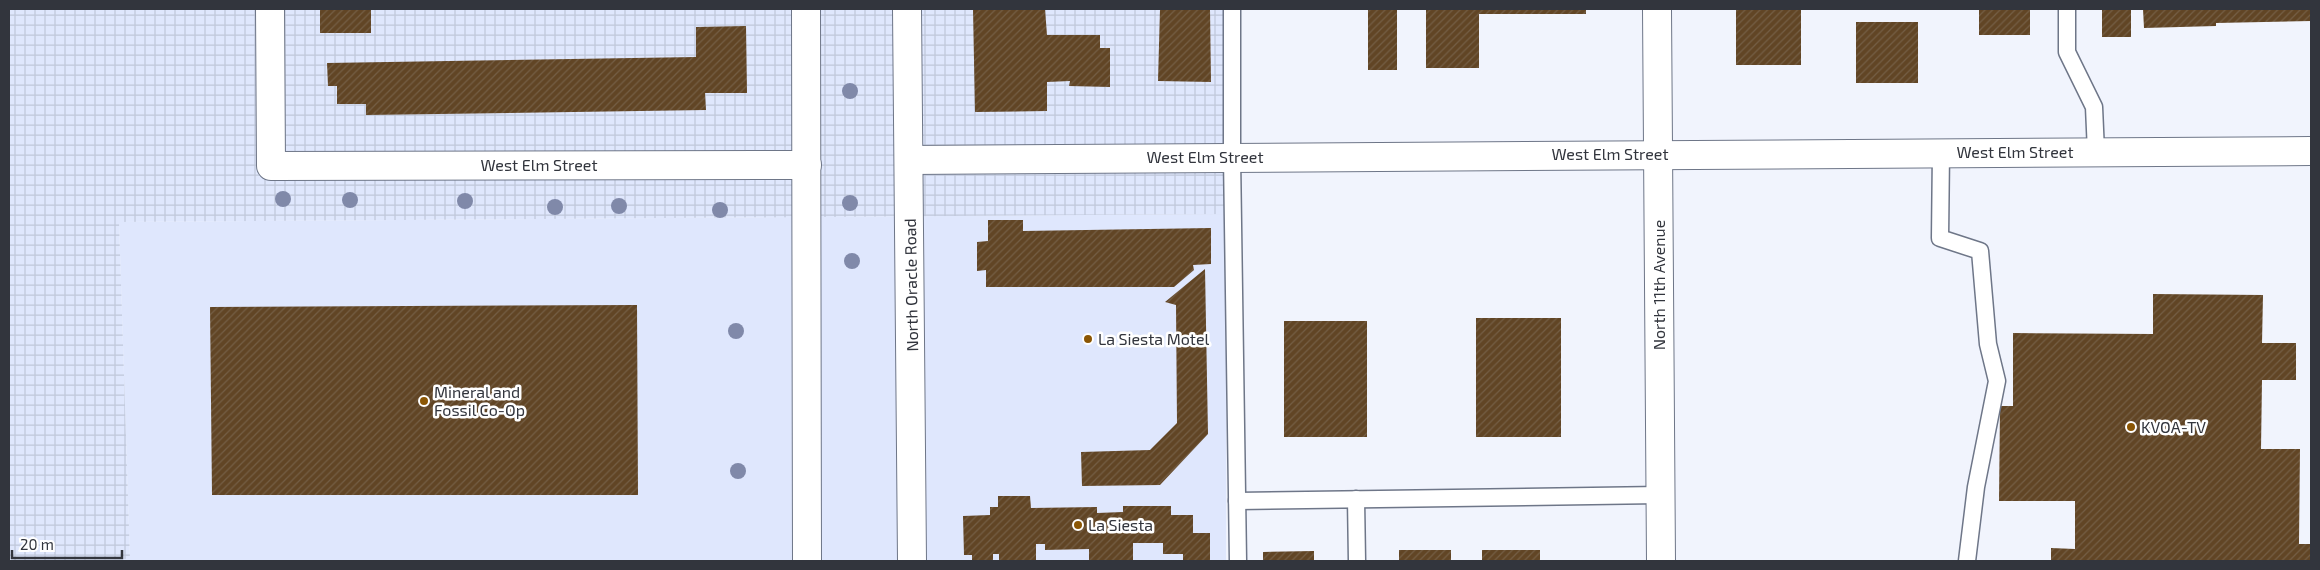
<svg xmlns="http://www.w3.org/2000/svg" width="2320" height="570" font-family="'Exo 2',sans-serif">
	<defs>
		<pattern id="industrial-grid" width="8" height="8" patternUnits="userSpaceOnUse" patternTransform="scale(1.25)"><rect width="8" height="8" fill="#dfe7fd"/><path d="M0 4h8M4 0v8" fill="none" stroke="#c0c7da"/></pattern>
		<pattern id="building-hatch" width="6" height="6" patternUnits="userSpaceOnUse" patternTransform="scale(1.25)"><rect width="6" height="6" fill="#614525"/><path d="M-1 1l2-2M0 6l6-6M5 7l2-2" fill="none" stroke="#745e45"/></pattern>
	</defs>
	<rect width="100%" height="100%" fill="#f1f4fd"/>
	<path fill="#dfe7fd" d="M1227,214L1226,561H9L130,559L119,222Z"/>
	<path fill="url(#industrial-grid)" d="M9,9H1232L1233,214L119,222L130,559L9,561Z"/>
	<g fill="url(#building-hatch)">
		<rect x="320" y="9" width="51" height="24"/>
		<path d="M973,9H1045L1047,35H1100V48H1110V87L1069,86L1070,81L1047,82V111L975,112Z"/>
		<path d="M1160,9H1210L1211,82L1158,81Z"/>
		<rect x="1368" y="9" width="29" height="61"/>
		<path d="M1426,9H1586V14H1479V68H1426Z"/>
		<rect x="1736" y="9" width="65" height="56"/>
		<rect x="1979" y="9" width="51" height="26"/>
		<rect x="2102" y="9" width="29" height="28"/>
		<path d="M2143,9H2311V21L2216,23V26L2144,28Z"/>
		<rect x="1856" y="22" width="62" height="61"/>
		<path d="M746,26L747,93H705L706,110L366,115V104H337V86H328L327,63L696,57V27Z"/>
		<path d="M988,220H1023V231L1211,228V264L1193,265L1194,270L1174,287H986V270L977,271V242L988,241Z"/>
		<path d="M1205,269L1208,434L1160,485L1082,486L1081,452L1150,450L1177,423L1176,305L1165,302Z"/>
		<path d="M2153,294L2263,295L2262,343H2296V380H2262L2261,449H2300L2299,544H2311V561H2051V548L2075,549V501H1999L2000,406H2013V333L2153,334Z"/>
		<path d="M637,305L638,495H212L210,307Z"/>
		<rect x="1476" y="318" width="85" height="119"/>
		<rect x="1284" y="321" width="83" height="116"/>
		<path d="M998,496H1030L1031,508L1097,507V513L1123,512V506H1171V515H1193V533H1210V561H1183V554H1163V543H1133V561H1089V549L1045,550V544H1036V561H999V554H993V561H972V555H964L963,516L990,515V507H998Z"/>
		<rect x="1399" y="550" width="52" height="11"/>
		<rect x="1482" y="550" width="58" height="11"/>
		<path d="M1314,551V561H1263V552Z"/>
	</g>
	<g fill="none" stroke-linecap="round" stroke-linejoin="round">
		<defs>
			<g id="lane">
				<path d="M1232,9V157L1238,561"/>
				<path d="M2067,9V52L2094,107L2096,152"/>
				<path d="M1941,152L1940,238L1980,251L1988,344L1997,381L1976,487L1967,561"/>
				<path d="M1356,499L1357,561"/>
				<path d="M1237,501L1660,495"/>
			</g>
			<g id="street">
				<path d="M270,9L271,166L807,165"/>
				<path d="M1657,9L1661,561"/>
				<path d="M909,160L2311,151"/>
			</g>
			<g id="secondary">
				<path d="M806,9L807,561"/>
				<path d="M907,9L912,561"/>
			</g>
		</defs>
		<use href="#lane" stroke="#6e7688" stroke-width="19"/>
		<use href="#street" stroke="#6e7688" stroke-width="30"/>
		<use href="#secondary" stroke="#6e7688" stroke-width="30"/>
		<use href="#lane" stroke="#fff" stroke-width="16"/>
		<use href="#street" stroke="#fff" stroke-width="28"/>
		<use href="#secondary" stroke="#fff" stroke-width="28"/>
	</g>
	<g fill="#8089a9">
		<circle cx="850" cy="91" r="8"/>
		<circle cx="283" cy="199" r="8"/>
		<circle cx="350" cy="200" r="8"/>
		<circle cx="465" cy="201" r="8"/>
		<circle cx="850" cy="203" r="8"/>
		<circle cx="619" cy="206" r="8"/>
		<circle cx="555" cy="207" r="8"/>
		<circle cx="720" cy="210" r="8"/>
		<circle cx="852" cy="261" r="8"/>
		<circle cx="736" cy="331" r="8"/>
		<circle cx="738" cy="471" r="8"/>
	</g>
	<g fill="#8b5604" stroke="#fff" stroke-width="2">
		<circle cx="1088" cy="339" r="5"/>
		<circle cx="424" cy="401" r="5"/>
		<circle cx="2131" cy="427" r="5"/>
		<circle cx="1078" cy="525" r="5"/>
	</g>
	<g text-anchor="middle" stroke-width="5" stroke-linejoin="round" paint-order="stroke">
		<g font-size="16" fill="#32353d" stroke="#fff">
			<text x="2015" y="158">West Elm Street</text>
			<text x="1610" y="160">West Elm Street</text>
			<text x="1205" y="163">West Elm Street</text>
			<text x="539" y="171">West Elm Street</text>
			<text transform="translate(911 285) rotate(-91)" y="6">North Oracle Road</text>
			<text transform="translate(1659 285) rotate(-90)" y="6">North 11th Avenue</text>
		</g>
		<g font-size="16" fill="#32353d" stroke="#fff" text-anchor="start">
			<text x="1098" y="345">La Siesta Motel</text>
			<text x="434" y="398">Mineral and<tspan x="434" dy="18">Fossil Co-Op</tspan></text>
			<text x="2141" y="433">KVOA-TV</text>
			<text x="1088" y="531">La Siesta</text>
		</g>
	</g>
	<rect width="2320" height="570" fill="none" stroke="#32353d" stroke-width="20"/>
	<path d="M12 550v8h110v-8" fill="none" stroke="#32353d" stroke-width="2.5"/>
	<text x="20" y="550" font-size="15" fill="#32353d" stroke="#ffffff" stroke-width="4" paint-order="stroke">20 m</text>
</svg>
